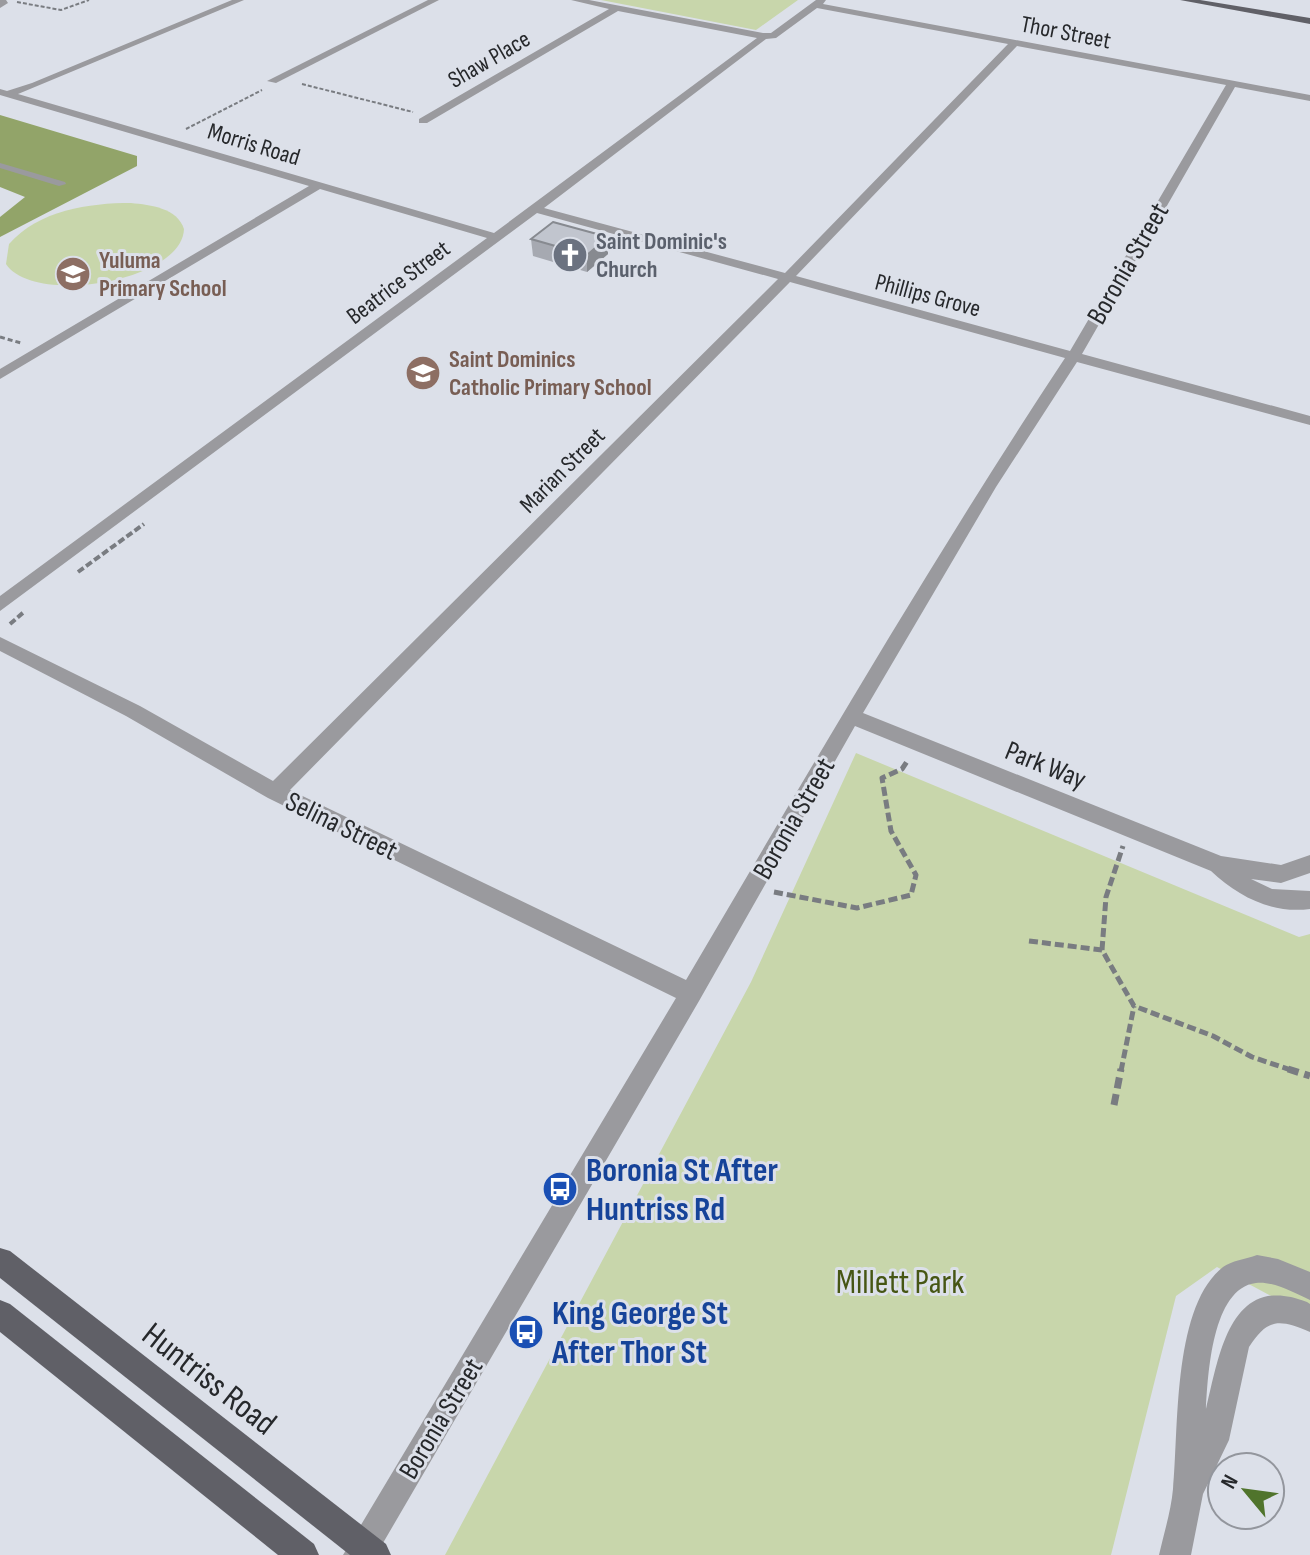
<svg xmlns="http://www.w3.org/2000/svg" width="1310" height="1555" font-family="'Sofia Sans Condensed',sans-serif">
	<rect width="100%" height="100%" fill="#dce0e9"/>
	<g fill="#c8d6ab">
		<path d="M601,0H798L756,30Z"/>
		<path d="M131,203C151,205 177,208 184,229C182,282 33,306 6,264L9,244C39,210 89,203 131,203Z"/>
		<path d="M856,753L1299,937L1310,934V1317L1217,1267L1176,1296L1111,1555H445L751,982Z"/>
	</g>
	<path fill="#92a469" d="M0,115L137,156V166L0,237V217L25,197L0,187Z"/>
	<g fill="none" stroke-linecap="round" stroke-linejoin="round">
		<g stroke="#797c81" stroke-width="2" stroke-dasharray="4 2" stroke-linecap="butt">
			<path d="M17,2L61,10L89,0"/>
			<path d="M302,84L413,112"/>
			<path d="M186,129L262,90"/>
		</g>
		<path stroke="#797c81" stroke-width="3" stroke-dasharray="5 3" stroke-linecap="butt" d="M0,337L21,343"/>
		<g stroke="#797c81" stroke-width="4" stroke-dasharray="7 3" stroke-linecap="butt">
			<path d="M78,572L144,524"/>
			<path d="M10,624L25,611"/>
		</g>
		<g stroke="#797c81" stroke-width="5" stroke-dasharray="9 4" stroke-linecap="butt">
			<path d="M774,892L857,908L911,895L916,875L891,831L882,778L902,769L908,760"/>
			<path d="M1029,941L1102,950L1134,1006L1213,1036L1252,1057L1294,1071"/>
			<path d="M1102,950L1106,897L1123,846"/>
			<path d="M1121,1071L1134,1006"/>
		</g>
		<g stroke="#797c81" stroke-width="7" stroke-dasharray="11 6" stroke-linecap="butt">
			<path d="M1288,1069L1310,1076"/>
			<path d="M1114,1105L1121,1069"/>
		</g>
		<path fill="#9a9a9e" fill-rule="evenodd" d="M0,163L65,182L66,184L59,186L0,168Z"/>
		<g fill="#9a9a9e" fill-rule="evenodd">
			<path d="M0,0H6L8,3L0,8Z"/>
			<path d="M232,0H244L18,94L494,233L757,38L618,11L427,123H419V119L609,9L571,0H589L763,33H771L816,0H826L823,4L1310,95V101L1235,87L1082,354L1310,416V425L1077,362L996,487L863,713L1221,856L1281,865L1310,855V873L1281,883L1251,879L1272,889L1310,891V909C1272,914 1239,897 1211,871L855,726L699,1001L376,1555H343L676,998L268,798L126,716L0,651V637L140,706L273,781L778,279L537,213L0,611V596L487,238L320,189L0,379V369L309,186L0,95V89L7,91L32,83ZM817,8L1008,44L785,273L544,208L766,39L776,38ZM1017,46L1226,85L1070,351L796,276ZM790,282L1065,358C931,561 809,771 686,980L290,790Z"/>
			<path d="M428,0H439L276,83L267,81Z"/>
			<path d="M1257,1255L1278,1259L1310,1272V1300C1294,1293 1274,1281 1256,1283C1212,1288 1208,1375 1206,1409C1219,1356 1230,1271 1307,1302L1310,1304V1332C1279,1319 1268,1318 1249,1347L1229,1440L1203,1494L1191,1555H1159C1164,1533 1171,1511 1173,1489C1179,1430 1172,1307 1223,1267C1231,1261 1246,1259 1257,1255Z"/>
		</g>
		<g fill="#606067" fill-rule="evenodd">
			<path d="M1180,0H1200L1310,18V24Z"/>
			<path d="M0,1248L10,1251L386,1544L391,1555H350L0,1278Z"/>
			<path d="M0,1300L10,1304L314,1544L319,1555H278L0,1332Z"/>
		</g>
	</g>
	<path fill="#a6a9b1" d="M608,237V254L587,272L533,256L531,239Z"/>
	<path fill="#878a90" d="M608,237V254L587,272V255Z"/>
	<path fill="#c1c5ce" stroke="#878a90" stroke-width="2" d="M553,222L608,237L587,255L531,239Z"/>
	<defs>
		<symbol id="church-disc" viewBox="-11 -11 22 22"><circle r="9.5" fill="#6b7280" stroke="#dce0e9"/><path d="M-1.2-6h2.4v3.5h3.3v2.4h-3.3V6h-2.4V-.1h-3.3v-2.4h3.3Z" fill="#fff"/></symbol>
		<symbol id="school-disc" viewBox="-11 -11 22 22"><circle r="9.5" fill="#8d6e63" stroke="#dce0e9"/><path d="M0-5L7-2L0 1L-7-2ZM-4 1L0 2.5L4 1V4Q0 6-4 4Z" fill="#fff"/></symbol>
		<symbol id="bus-disc" viewBox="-11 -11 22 22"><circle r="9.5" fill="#1a4fb4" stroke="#dce0e9"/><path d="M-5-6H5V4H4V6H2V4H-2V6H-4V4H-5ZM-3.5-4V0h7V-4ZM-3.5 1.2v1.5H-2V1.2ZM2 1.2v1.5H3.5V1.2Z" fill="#fff"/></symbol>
	</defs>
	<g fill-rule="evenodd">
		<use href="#church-disc" x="550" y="235" width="40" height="40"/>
		<use href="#school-disc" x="53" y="254" width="40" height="40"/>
		<use href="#school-disc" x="403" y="353" width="40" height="40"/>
		<use href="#bus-disc" x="540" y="1169" width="40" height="40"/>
		<use href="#bus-disc" x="506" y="1312" width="40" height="40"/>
	</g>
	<g text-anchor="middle" stroke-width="6" stroke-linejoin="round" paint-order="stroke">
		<g font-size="24" fill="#26282b" stroke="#dce0e9">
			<text transform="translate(1066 32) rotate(11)" y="8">Thor Street</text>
			<text transform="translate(489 59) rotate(-30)" y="8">Shaw Place</text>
			<text transform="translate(254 144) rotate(17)" y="8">Morris Road</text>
			<text transform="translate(398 282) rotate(-37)" y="8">Beatrice Street</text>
			<text transform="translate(928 295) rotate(15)" y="8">Phillips Grove</text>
			<text transform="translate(562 470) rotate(-45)" y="8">Marian Street</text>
		</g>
		<g font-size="24" font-weight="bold" fill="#5b616d" stroke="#dce0e9" text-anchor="start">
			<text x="596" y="249">Saint Dominic's<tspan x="596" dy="28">Church</tspan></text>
		</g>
		<g font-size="24" font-weight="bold" fill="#785e54" stroke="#dce0e9" text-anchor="start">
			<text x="99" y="268">Yuluma<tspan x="99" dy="28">Primary School</tspan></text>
			<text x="449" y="367">Saint Dominics<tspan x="449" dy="28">Catholic Primary School</tspan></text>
		</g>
		<g font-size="28" fill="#26282b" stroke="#dce0e9">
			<text transform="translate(1127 263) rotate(-60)" y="10">Boronia Street</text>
			<text transform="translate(1046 764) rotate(22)" y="10">Park Way</text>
			<text transform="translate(793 818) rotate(-60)" y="10">Boronia Street</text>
			<text transform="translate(342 825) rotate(26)" y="10">Selina Street</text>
			<text transform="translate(440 1418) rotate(-59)" y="10">Boronia Street</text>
		</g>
		<g font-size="34" font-weight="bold" fill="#164399" stroke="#dce0e9" text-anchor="start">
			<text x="586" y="1181">Boronia St After<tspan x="586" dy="39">Huntriss Rd</tspan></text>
			<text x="552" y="1324">King George St<tspan x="552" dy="39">After Thor St</tspan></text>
		</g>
		<g font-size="34" fill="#465614" stroke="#dce0e9">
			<text x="900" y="1293">Millett Park</text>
		</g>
		<g font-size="34" fill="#26282b" stroke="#dce0e9">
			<text transform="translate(210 1378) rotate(38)" y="12">Huntriss Road</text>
		</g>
	</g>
	<g transform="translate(1246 1491) rotate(299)"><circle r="38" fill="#dce0e9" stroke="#93969d" stroke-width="2"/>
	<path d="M0-6L14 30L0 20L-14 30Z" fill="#50742c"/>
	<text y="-12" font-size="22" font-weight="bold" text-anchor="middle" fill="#26282b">N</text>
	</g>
</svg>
